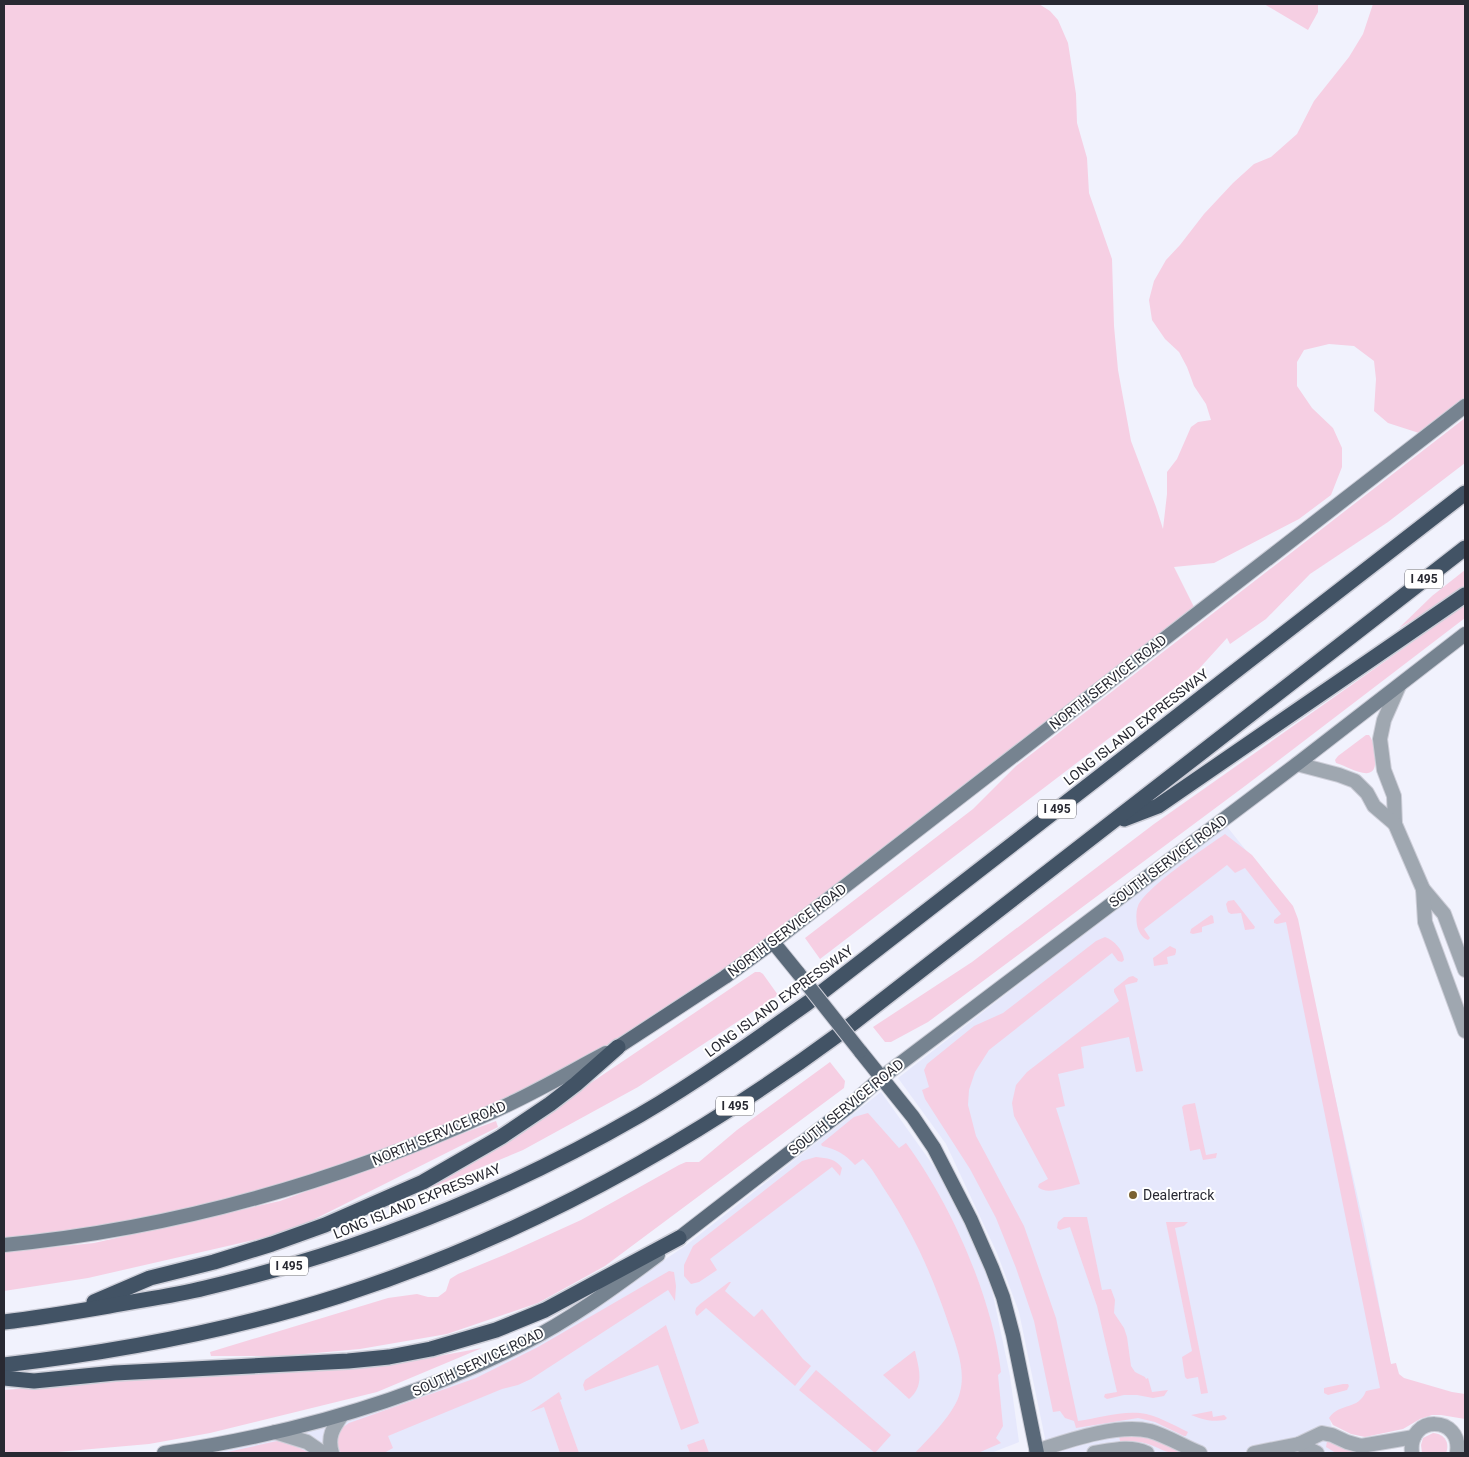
<svg xmlns="http://www.w3.org/2000/svg" width="1469" height="1457" font-family="Roboto,sans-serif">
	<rect width="100%" height="100%" fill="#f1f2fd"/>
	<g fill="#e6e8fc">
		<path d="M1225,824L1288,903L1295,919L1364,1225L1398,1403L1330,1419L1337,1453H1048L1019,1312L997,1253L946,1144L898,1078Z"/>
		<path d="M881,1092L940,1175L988,1271L1010,1376L1019,1442L991,1453H201L330,1425L442,1386L558,1332L685,1246Z"/>
	</g>
	<g fill="#f6cfe3">
		<path d="M4,4H1039L1050,11L1058,20L1068,43L1076,94L1077,123L1087,158L1089,193L1112,259L1114,326L1118,370L1131,441L1156,507L1163,529L1167,494V472L1177,459L1191,427L1198,422L1211,420L1206,404L1194,386L1187,367L1179,352L1165,339L1152,320L1149,300L1154,281L1166,260L1180,245L1204,214L1233,183L1254,164L1271,157L1297,134L1314,101L1349,57L1363,34L1373,4H1465V406L1419,433L1388,423L1374,411L1376,379L1374,361L1354,346L1329,344L1304,350L1297,362V386L1312,408L1333,428L1342,448V467L1331,495L1299,519L1214,563L1174,567L1197,613L681,1007L494,1111L253,1199L4,1245Z"/>
		<path d="M1264,4H1318V12L1308,30Z"/>
		<path d="M1465,418V463L1388,522L1310,574L1266,619L1230,644L1227,638L1197,671L820,959L805,938L973,809L1016,766Z"/>
		<path d="M1465,570V586L1436,607L1399,628L1432,596Z"/>
		<path d="M1465,605V618L1245,786L928,1022L891,1042H885L873,1027L972,962L1154,824Z"/>
		<path d="M1366,735H1369C1374,741 1374,750 1375,758C1378,787 1348,766 1336,763L1335,760L1338,756Z"/>
		<path d="M1225,834L1252,855L1293,906L1298,919L1391,1364L1396,1363L1399,1374L1404,1378L1452,1392L1465,1394V1419L1441,1415H1432L1420,1419L1403,1429L1365,1437L1351,1434L1333,1425L1329,1418C1340,1402 1358,1411 1366,1391L1380,1388L1286,922L1277,924L1274,923V920L1281,914L1245,868L1235,873L1227,865L1144,929L1150,938L1148,940C1142,938 1138,931 1137,925C1136,919 1136,911 1138,906C1146,887 1205,848 1225,834Z"/>
		<path d="M1234,900L1255,927L1254,929L1245,930L1241,913L1231,914L1228,912L1226,904L1228,901Z"/>
		<path d="M1211,915L1213,916L1214,923L1202,927V932L1193,934L1190,933L1191,929Z"/>
		<path d="M1105,937C1114,940 1123,950 1124,960L1122,962L1118,961L1112,953L989,1050L975,1072L969,1090L968,1105L976,1136L1024,1226L1056,1318L1078,1421C1098,1418 1120,1411 1140,1413C1157,1415 1173,1425 1188,1432L1186,1436H1184L1155,1422L1138,1418L1076,1428L1074,1421L1065,1418L1060,1411L1053,1412L1034,1321L1016,1268L996,1218L970,1169L925,1099L922,1090L929,1087L924,1070L927,1064L974,1026L1003,1013L1096,941Z"/>
		<path d="M1170,946L1176,949V952L1175,955L1167,957L1168,964L1154,966L1153,958Z"/>
		<path d="M755,972H760L763,974L778,995L638,1087L523,1150L412,1196L411,1192L561,1103Z"/>
		<path d="M1133,976L1138,979L1137,982L1125,985L1143,1071L1136,1072L1129,1037L1081,1047L1084,1068L1058,1074L1065,1106L1056,1108L1080,1184C1068,1186 1047,1196 1038,1187L1039,1184L1048,1179L1014,1116L1012,1103L1016,1085L1027,1072L1119,1001L1114,992V989L1129,977Z"/>
		<path d="M830,1062L845,1081L844,1088L605,1266L538,1303L447,1334L360,1349L283,1356H211L210,1352L388,1298L417,1294L428,1297H438L446,1291L450,1279L458,1274L504,1255L581,1220L679,1165L686,1162H699L737,1130Z"/>
		<path d="M1195,1103L1206,1155L1217,1153L1216,1158L1203,1160L1200,1149L1190,1151L1182,1107L1184,1105Z"/>
		<path d="M868,1113L899,1148L906,1143C951,1204 992,1296 1001,1372L998,1375L1003,1426L996,1438L1001,1443L978,1453H915C929,1438 956,1412 960,1392C966,1370 956,1345 949,1325C933,1277 913,1232 885,1190C878,1179 872,1168 863,1159L855,1165C845,1154 836,1149 822,1146L821,1144L854,1117Z"/>
		<path d="M496,1121L498,1127L289,1232L88,1278L4,1291V1252L94,1243L280,1201Z"/>
		<path d="M816,1157C827,1158 836,1159 842,1168L840,1176L832,1167L710,1259L717,1270L699,1282L691,1284L684,1276V1265L693,1246L802,1161Z"/>
		<path d="M1064,1217H1087L1102,1290L1111,1289L1115,1300L1114,1313L1124,1328L1127,1337L1131,1366L1135,1372L1145,1377L1146,1379L1148,1378L1152,1392L1168,1390L1164,1396L1153,1398L1137,1395H1124L1107,1399L1104,1397L1105,1394L1117,1392L1097,1306L1070,1227L1060,1230L1057,1228L1058,1222Z"/>
		<path d="M1166,1222H1188L1184,1226L1175,1228L1208,1393L1201,1394L1198,1377L1187,1379L1185,1377L1182,1357L1192,1351Z"/>
		<path d="M669,1271L674,1272L676,1286L675,1301L668,1290L531,1379L518,1385L502,1389L388,1436L393,1448L384,1453H341L336,1443L339,1430L349,1423L476,1378L538,1347Z"/>
		<path d="M729,1282H731L725,1291L754,1317L762,1309L803,1359L811,1366L795,1386L706,1308L697,1316L695,1313L696,1308L700,1304Z"/>
		<path d="M666,1325L699,1423L681,1430L658,1365L585,1391L583,1385L585,1380Z"/>
		<path d="M482,1348L377,1392L210,1433L149,1444L46,1453H4V1390L242,1371L390,1365Z"/>
		<path d="M914,1351H915C919,1369 925,1386 909,1399L883,1375Z"/>
		<path d="M816,1370L891,1435L875,1453L799,1390Z"/>
		<path d="M1343,1384H1348L1349,1386L1347,1390L1328,1395L1324,1393V1388Z"/>
		<path d="M559,1392L562,1399L560,1400L579,1453H560L544,1407L530,1412Z"/>
		<path d="M1212,1411L1213,1417L1224,1415L1227,1418L1225,1420C1212,1422 1204,1420 1191,1415Z"/>
		<path d="M1433,1433C1445,1434 1450,1443 1446,1453H1422L1421,1445L1423,1438Z"/>
		<path d="M1122,1435L1151,1438L1177,1450L1178,1453C1164,1453 1160,1448 1148,1444C1139,1441 1129,1441 1120,1441L1119,1436Z"/>
		<path d="M704,1439L709,1453H690L687,1445Z"/>
		<path d="M1330,1440L1359,1451L1360,1453H1336L1326,1447L1327,1441Z"/>
		<path d="M277,1441L288,1443L310,1453H223Z"/>
	</g>
	<g fill="none" stroke-linecap="round" stroke-linejoin="round">
		<defs>
			<g id="minor">
				<path d="M1399,686L1384,720L1380,739L1384,770L1394,796L1395,824L1423,889L1444,914L1465,970"/>
				<path d="M1297,764L1339,775L1355,781L1367,793L1374,806L1395,824"/>
				<path d="M1423,889L1425,922L1465,1031"/>
				<path d="M1299,1444L1317,1453"/>
				<path d="M1036,1451C1067,1441 1118,1423 1150,1431C1167,1436 1183,1446 1200,1453"/>
				<path d="M1094,1453C1112,1450 1130,1445 1147,1453"/>
				<path d="M1254,1453L1299,1444L1322,1433L1332,1435L1347,1442L1361,1446L1414,1437"/>
				<path d="M1412,1453C1407,1414 1463,1415 1457,1453"/>
			</g>
			<g id="tertiary">
				<path d="M275,1432L307,1442L323,1453"/>
				<path d="M332,1453C327,1437 333,1428 342,1415"/>
			</g>
			<g id="secondary">
				<path d="M773,942L1465,406"/>
				<path d="M881,1078L1297,764L1465,634"/>
				<path d="M4,1245C173,1229 337,1182 492,1112C531,1095 568,1073 606,1053"/>
				<path d="M164,1453C287,1435 410,1401 522,1344C570,1320 615,1287 658,1255"/>
			</g>
			<g id="primary">
				<path d="M618,1047L725,977L773,942L799,974"/>
				<path d="M860,1051L913,1117L934,1148L971,1220L992,1268L1003,1297L1013,1335L1037,1453"/>
				<path d="M679,1238L847,1108L881,1078"/>
			</g>
			<g id="motorway">
				<path d="M1124,819L1158,806L1465,595"/>
				<path d="M94,1302L150,1278L214,1262L272,1244L325,1225L423,1182L501,1137L550,1104L576,1084L618,1047"/>
				<path d="M4,1322C39,1318 74,1312 109,1306C141,1300 173,1296 205,1288C357,1252 505,1193 640,1115C700,1080 757,1039 813,999L1465,493"/>
				<path d="M4,1365C117,1352 230,1331 339,1296C519,1238 687,1146 839,1034L1465,548"/>
				<path d="M4,1378L34,1381L115,1373L348,1361L389,1357L431,1349L496,1330L545,1310L679,1238"/>
			</g>
		</defs>
		<use href="#minor" stroke="#cdced8" stroke-width="16"/>
		<use href="#tertiary" stroke="#cdced8" stroke-width="16"/>
		<use href="#secondary" stroke="#cdced8" stroke-width="16"/>
		<use href="#primary" stroke="#cdced8" stroke-width="16"/>
		<use href="#motorway" stroke="#cdced8" stroke-width="18"/>
		<use href="#minor" stroke="#9fa7b0" stroke-width="14"/>
		<use href="#tertiary" stroke="#9fa7b0" stroke-width="14"/>
		<use href="#secondary" stroke="#768390" stroke-width="14"/>
		<use href="#primary" stroke="#5a6979" stroke-width="14"/>
		<use href="#motorway" stroke="#425365" stroke-width="15"/>
		<defs>
			<path id="primary-bridge" d="M799,974L860,1051"/>
		</defs>
		<use href="#primary-bridge" stroke="#cdced8" stroke-width="16" stroke-linecap="butt"/>
		<use href="#primary-bridge" stroke="#5a6979" stroke-width="14"/>
	</g>
	<circle fill="#7a6132" stroke="#fff" stroke-width="2" cx="1133" cy="1195" r="5"/>
	<g text-anchor="middle" stroke-width="4" stroke-linejoin="round" paint-order="stroke">
		<g fill="#fff" stroke="#686970" stroke-width="1">
			<rect x="1405" y="569.5" width="38" height="19" rx="4"/>
			<rect x="1038" y="799.5" width="38" height="19" rx="4"/>
			<rect x="716" y="1096.5" width="38" height="19" rx="4"/>
			<rect x="270" y="1256.5" width="38" height="19" rx="4"/>
		</g>
		<g font-size="12" font-weight="bold" fill="#282932">
			<text x="1424" y="583">I 495</text>
			<text x="1057" y="813">I 495</text>
			<text x="735" y="1110">I 495</text>
			<text x="289" y="1270">I 495</text>
		</g>
		<g font-size="14" fill="#282932" stroke="#fff">
			<text transform="translate(1108 682) rotate(-38)" y="5">NORTH SERVICE ROAD</text>
			<text transform="translate(1136 727) rotate(-38)" y="5">LONG ISLAND EXPRESSWAY</text>
			<text transform="translate(1168 861) rotate(-37)" y="5">SOUTH SERVICE ROAD</text>
			<text transform="translate(787 930) rotate(-37)" y="5">NORTH SERVICE ROAD</text>
			<text transform="translate(779 1001) rotate(-36)" y="5">LONG ISLAND EXPRESSWAY</text>
			<text transform="translate(846 1107) rotate(-39)" y="5">SOUTH SERVICE ROAD</text>
			<text transform="translate(439 1133) rotate(-23)" y="5">NORTH SERVICE ROAD</text>
			<text transform="translate(417 1201) rotate(-22)" y="5">LONG ISLAND EXPRESSWAY</text>
			<text transform="translate(478 1362) rotate(-25)" y="5">SOUTH SERVICE ROAD</text>
		</g>
		<g font-size="14" fill="#282932" stroke="#fff" text-anchor="start">
			<text x="1143" y="1200">Dealertrack</text>
		</g>
	</g>
	<rect width="1469" height="1457" fill="none" stroke="#282932" stroke-width="10"/>
</svg>
